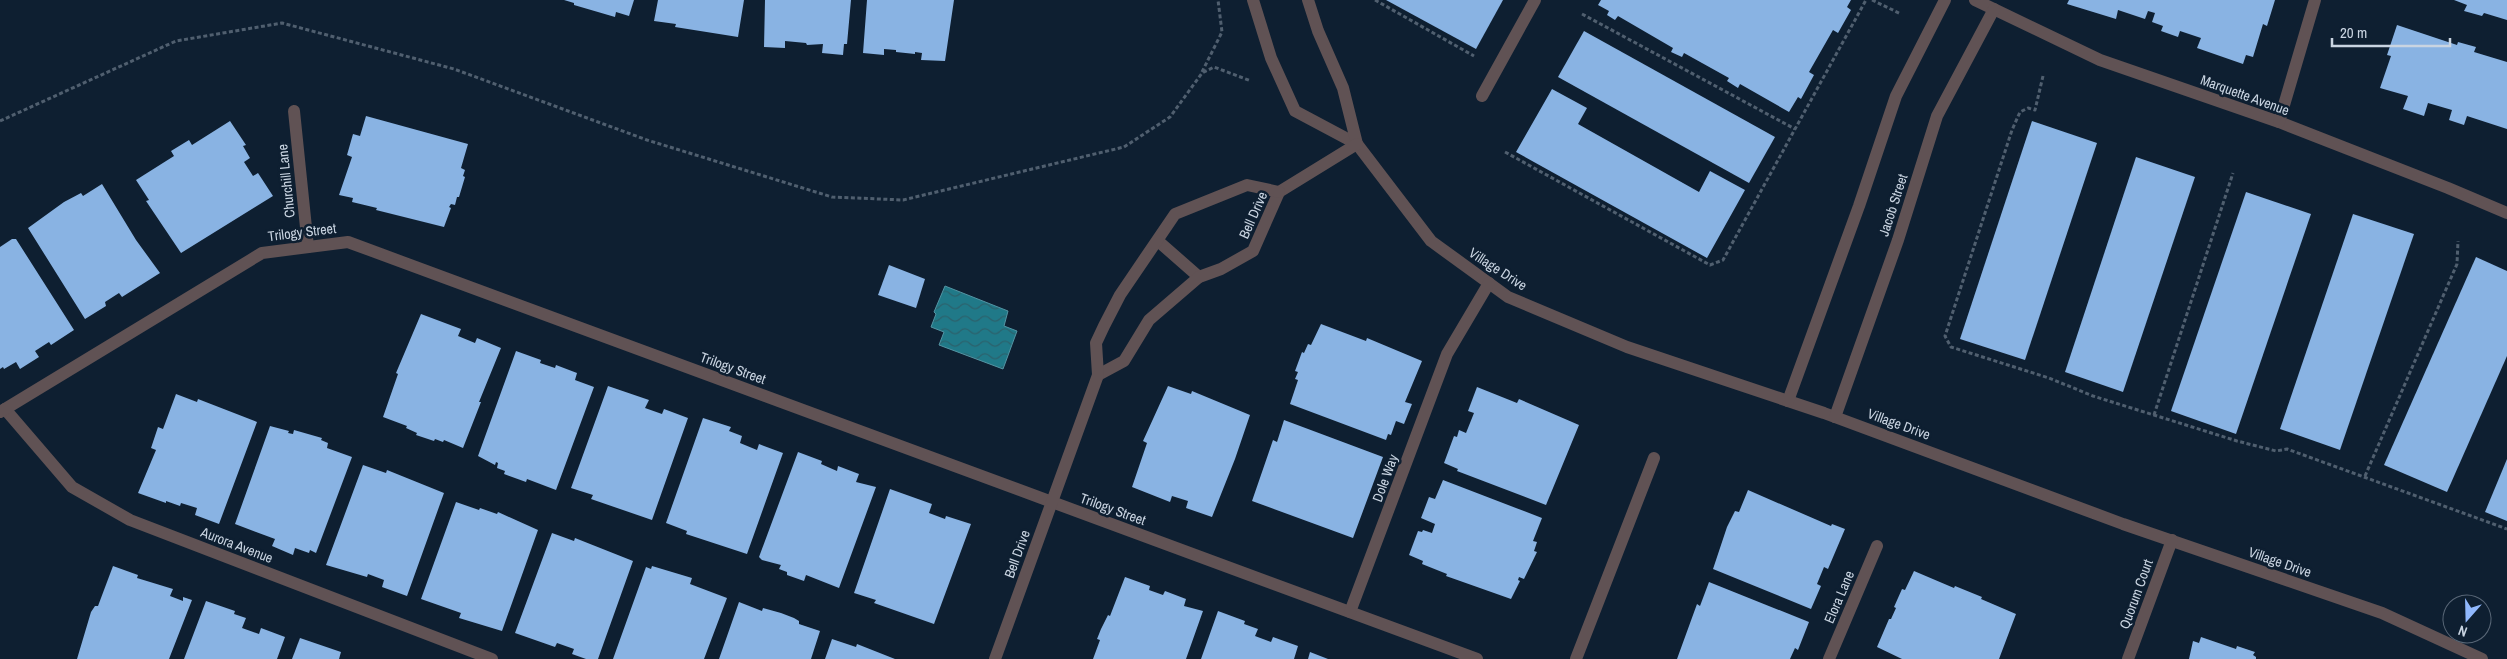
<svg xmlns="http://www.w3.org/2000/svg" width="2507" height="659" font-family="'Archivo Narrow',sans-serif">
	<defs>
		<pattern id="water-waves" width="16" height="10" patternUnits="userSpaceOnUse" patternTransform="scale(1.25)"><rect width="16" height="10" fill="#207988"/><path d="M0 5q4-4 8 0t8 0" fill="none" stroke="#2b626d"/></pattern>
	</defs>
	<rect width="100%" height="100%" fill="#0e1f31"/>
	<path fill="url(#water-waves)" stroke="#5394a3" d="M945,286L1008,311L1004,326L1017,331L1003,369L939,345L944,332L931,327L936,314L934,312Z"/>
	<g fill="#89b3e3">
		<path d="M564,0H634L629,16L616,12L615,17L574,5V3Z"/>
		<path d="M658,0H744L738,37L675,27L676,24L654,21Z"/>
		<path d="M765,0H851L847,44H844L843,55L822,53L823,44L807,45L806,43L785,41V48L764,47Z"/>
		<path d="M867,0H954L945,61L921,60L922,53L915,52V54L896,52V50L884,49V55L863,53Z"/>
		<path d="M1386,0H1503L1476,49Z"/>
		<path d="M1601,0H1851L1847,7L1851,10L1838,33L1833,30L1809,72L1814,75L1801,99L1798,97L1789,112L1740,84L1738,88L1727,81L1729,78L1684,53L1682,57L1671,52L1673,48L1618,16L1615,20L1607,15L1609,11L1598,5Z"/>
		<path d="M2069,0H2275L2267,26L2263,24L2253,57L2246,55L2243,64L2197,48L2201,38L2180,31L2178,37L2161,31L2163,26L2152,22L2155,13L2148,11L2145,19L2118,10L2116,19L2067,4Z"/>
		<path d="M2454,0H2507V20L2484,13L2482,16L2464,11L2467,5Z"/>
		<path d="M2397,25L2457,45L2458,42L2476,47L2474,52L2507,62V129L2467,116L2464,125L2449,120L2452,110L2428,103L2424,116L2403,109L2408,96L2380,88L2391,56L2387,55Z"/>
		<path d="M1584,31L1775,137L1749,183L1558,77Z"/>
		<path d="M1552,89L1587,108L1578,124L1699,192L1710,171L1745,190L1707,258L1516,152Z"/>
		<path d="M366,116L468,144L461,168L465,170L463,176L465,177L459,197H457L455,205L451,204L449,207L451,208L444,227L376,210L377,208L352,202L353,198L339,195L352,157L347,155L353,134L360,136Z"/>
		<path d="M230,121L246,145L243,146L250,158L244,162L253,176L258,173L273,196L181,253L146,201L149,200L136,180L174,156L171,151L189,140L192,145Z"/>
		<path d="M2032,121L2097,143L2025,360L1960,339Z"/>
		<path d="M2136,157L2195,177L2123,392L2065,372Z"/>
		<path d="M102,184L136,240L160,273L122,297L119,293L105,302L106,306L85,319L28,228L64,202L81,193L83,196Z"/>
		<path d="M2246,192L2311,214L2236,434L2171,411Z"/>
		<path d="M2353,214L2414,234L2340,450L2280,429Z"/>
		<path d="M12,239H16L74,330L51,345L49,342L35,351L39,357L20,369L16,362L4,369L3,367L0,369V247Z"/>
		<path d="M2476,257L2507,271V356L2447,492L2384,465Z"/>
		<path d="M889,265L925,279L916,308L878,295Z"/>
		<path d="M421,314L461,329L458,336L475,343L477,338L501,348L479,402H481L463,448L444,440L443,442L435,439L434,441L416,435L417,433L406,428L407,426L383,417L398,374L396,373Z"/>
		<path d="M1321,324L1366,341L1367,338L1422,361L1405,402L1412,404L1404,424L1396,421L1391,435L1388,434L1386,440L1290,404L1298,380L1295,379L1298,372L1295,371L1302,352L1304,353L1308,344L1311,345Z"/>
		<path d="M516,351L541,360L540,363L555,368L556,365L577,373L575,380L594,387L556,490L527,479L526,482L504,474L505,471L497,468L498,463L496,462L495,465L478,456Z"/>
		<path d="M608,386L649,400L645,408L662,414L664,409L688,418L652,520L591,499L593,495L571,488Z"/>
		<path d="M1168,386L1191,394L1192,391L1250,415L1235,459L1212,517L1186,508L1188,501L1172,496L1170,502L1132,487L1147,443L1143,441Z"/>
		<path d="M1477,387L1517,403L1519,399L1579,425L1546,505L1457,471L1458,469L1444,463L1454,436L1457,437L1459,430L1466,433L1474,413L1468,411Z"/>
		<path d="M176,394L197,402L198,399L257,422L219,524L195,515L197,508L181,503L180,506L166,501V503L138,493L156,450L151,448L158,427L163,429Z"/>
		<path d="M703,418L731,427L729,431L742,436L740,443L757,450L759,444L783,453L747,554L686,534L687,531L666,523Z"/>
		<path d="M1284,420L1383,457L1353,538L1252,501L1273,440L1277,442Z"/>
		<path d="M270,426L289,431L288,433L293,434L294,430L322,438L321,440L328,443L327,448L352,457L316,553L310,550L309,553L295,548L293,555L272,546L275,539L235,524Z"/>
		<path d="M798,452L822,461L821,464L837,471L838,466L859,474L856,482L876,487L839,588L806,575L804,581L787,575V572L779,569L781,565L762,560L759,557Z"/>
		<path d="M2507,459V521L2485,512Z"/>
		<path d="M363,465L386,473L387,470L444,493L407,596L382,587L384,580L368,574L367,577L326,565Z"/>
		<path d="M1443,480L1542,518L1533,541L1537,542L1534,551L1537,552L1524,579L1519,577L1518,580L1520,581L1511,599L1446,576L1447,574L1422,564L1423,561L1409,555L1418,531L1422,532L1423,530L1432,533L1435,524L1421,518L1429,497L1435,499Z"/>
		<path d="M890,489L932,504L929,513L945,519L946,516L971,524L934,624L874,603L876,600L854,593Z"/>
		<path d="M1748,490L1831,526L1832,524L1845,529L1828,569L1824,567L1817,584L1821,586L1811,609L1713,569L1727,527L1735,511L1739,512Z"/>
		<path d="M456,502L479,510L480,508L497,514L498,512L538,530L502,631L459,618L461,613L421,599Z"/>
		<path d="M552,533L574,541L575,538L633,561L598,659H586L572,654L574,649L557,643L555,647L515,633Z"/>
		<path d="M113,566L138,575L137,578L173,589L170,596L183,601V597L192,600L169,659H77L91,612L95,606H98Z"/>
		<path d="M652,566L692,578L690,584L727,598L704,659H613L646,567L651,569Z"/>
		<path d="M1914,571L1954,588L1955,586L1982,597L1981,599L2016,614L1999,659H1902L1877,647L1889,619H1891L1896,608L1894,607L1902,589L1905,590Z"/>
		<path d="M1125,577L1150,586L1149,590L1163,595L1165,591L1186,599L1184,606L1203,611L1186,659H1093L1100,640L1097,639L1101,629L1108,615L1110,616Z"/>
		<path d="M1709,582L1809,622L1798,650L1795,648L1790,659H1677L1697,604L1700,606Z"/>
		<path d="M206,601L235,611L234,614L246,618L242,628L259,634L261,628L285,637L277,659H184Z"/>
		<path d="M739,602L762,611L763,608L781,613L794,618L799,621V624L820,631L811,659H719Z"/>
		<path d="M1218,611L1245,621L1244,624L1258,629L1255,636L1271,642L1273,637L1298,646L1294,659H1201Z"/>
		<path d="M2201,637L2236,649L2237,646L2255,652L2253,655L2256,657V659H2189L2193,641L2199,643Z"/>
		<path d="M300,638L341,652L339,659H292Z"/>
		<path d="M832,639L856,647L857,644L895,659H825Z"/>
		<path d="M1310,652L1328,659H1308Z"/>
	</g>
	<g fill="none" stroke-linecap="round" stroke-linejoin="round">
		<g stroke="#505f6f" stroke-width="3" stroke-dasharray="4 2.5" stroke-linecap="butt">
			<path d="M1375,0L1474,56"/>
			<path d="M1872,0L1901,14"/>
			<path d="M1582,14L1795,129"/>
			<path d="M1202,72L1222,32L1218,0"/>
			<path d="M2043,76L2035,110L2028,108L2020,112L2012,130L1945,336L1951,347L2049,378L2093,396L2237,441L2276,451L2287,449L2507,529"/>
			<path d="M0,121L176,41L282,23L454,69L647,140L832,197L903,200L1124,147L1170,117L1202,73L1214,67L1251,81"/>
			<path d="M1505,152L1710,265L1723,260L1866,0"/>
			<path d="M2154,415L2233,173"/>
			<path d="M2365,476L2457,264L2458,241"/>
		</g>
		<g stroke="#605254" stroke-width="12">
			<path d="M1253,0L1271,58L1295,111L1357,144"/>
			<path d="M1308,0L1318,31L1343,88L1357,144L1431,241L1508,297L1627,347L1824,413L2123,524L2382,613L2482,659"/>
			<path d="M1975,0L2100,60L2279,122L2448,188L2507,213"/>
			<path d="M1482,96L1535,0"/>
			<path d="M294,111L308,247"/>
			<path d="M2279,122L2315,0"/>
			<path d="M1279,192L1357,144"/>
			<path d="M1158,241L1199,277"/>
			<path d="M1098,375L1124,361L1149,320L1199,277L1221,269L1253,251L1279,192"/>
			<path d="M1788,401L1859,206L1896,96L1945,0"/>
			<path d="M5,409L72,487L130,520L492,659"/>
			<path d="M0,412L262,253L348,242L1477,659"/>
			<path d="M1835,417L1898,240L1937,116L1994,9"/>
			<path d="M1350,612L1447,354L1489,283"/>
			<path d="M995,659L1098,375L1096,343L1104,326L1120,295L1175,214L1247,185L1279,192"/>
			<path d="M1576,659L1654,458"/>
			<path d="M1829,659L1877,546"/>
			<path d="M2128,659L2172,540"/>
		</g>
	</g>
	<g text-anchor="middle" stroke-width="5" stroke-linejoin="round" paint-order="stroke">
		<g font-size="14" fill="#c9d4e1" stroke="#0e1f31">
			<text transform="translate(2245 95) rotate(20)" y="5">Marquette Avenue</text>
			<text transform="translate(286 181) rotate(-96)" y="5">Churchill Lane</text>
			<text transform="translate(1893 205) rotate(-72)" y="5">Jacob Street</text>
			<text transform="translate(1253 215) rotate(-66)" y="5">Bell Drive</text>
			<text transform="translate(302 232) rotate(-7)" y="5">Trilogy Street</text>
			<text transform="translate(1498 269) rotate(33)" y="5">Village Drive</text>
			<text transform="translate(733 368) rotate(20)" y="5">Trilogy Street</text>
			<text transform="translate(1899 424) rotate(20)" y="5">Village Drive</text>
			<text transform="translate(1385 478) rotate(-70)" y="5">Dole Way</text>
			<text transform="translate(1113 509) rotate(20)" y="5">Trilogy Street</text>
			<text transform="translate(237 545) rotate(21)" y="5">Aurora Avenue</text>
			<text transform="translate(1017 554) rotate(-70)" y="5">Bell Drive</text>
			<text transform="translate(2280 562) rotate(19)" y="5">Village Drive</text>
			<text transform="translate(2136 594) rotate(-70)" y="5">Quorum Court</text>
			<text transform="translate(1839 597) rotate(-67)" y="5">Elora Lane</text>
		</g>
	</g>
	<g transform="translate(2467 619) rotate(200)"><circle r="24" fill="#0e1f31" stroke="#596777"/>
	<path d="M0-4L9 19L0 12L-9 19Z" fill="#90b8fd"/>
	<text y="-8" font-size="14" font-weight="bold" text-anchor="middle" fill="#c9d4e1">N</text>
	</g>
	<path d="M2332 38v8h118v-8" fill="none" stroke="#c9d4e1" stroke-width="2.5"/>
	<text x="2340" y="38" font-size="15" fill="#c9d4e1" stroke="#0e1f31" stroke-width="4" paint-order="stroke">20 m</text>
</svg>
